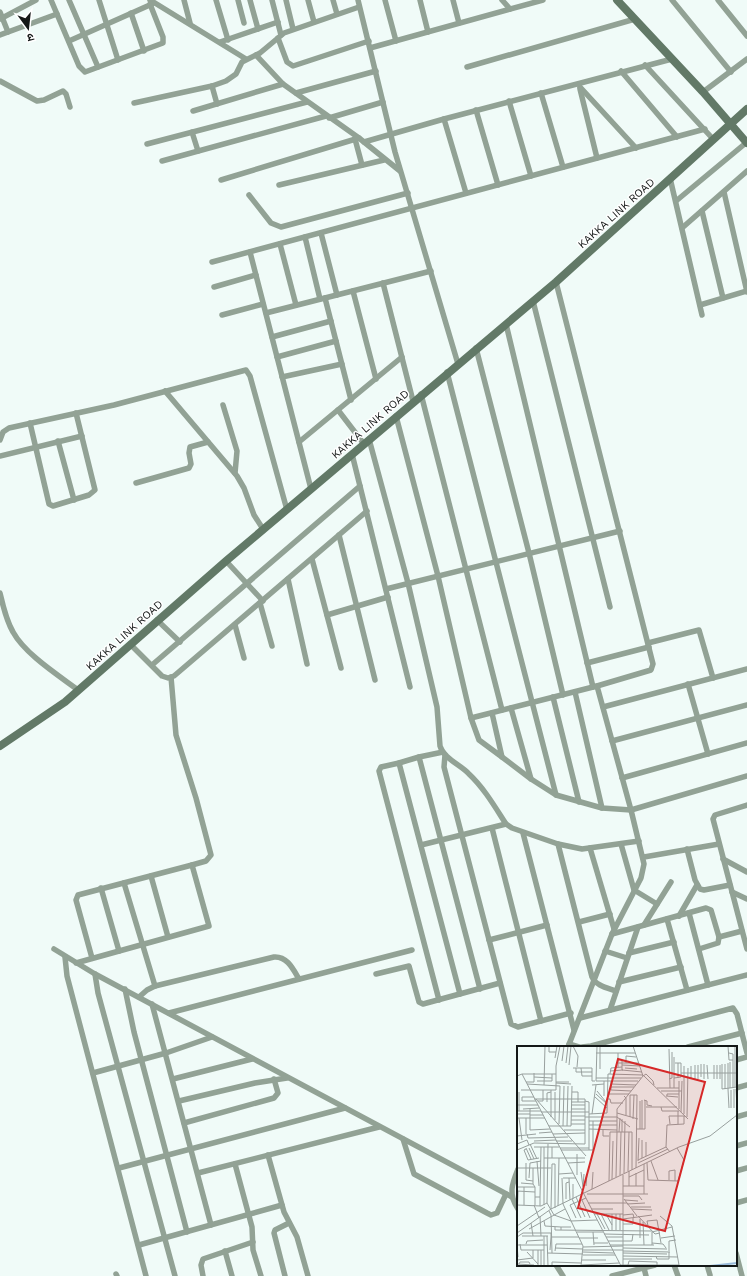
<svg xmlns="http://www.w3.org/2000/svg" width="747" height="1276" font-family="'Work Sans','Noto Sans Devanagari',sans-serif">
	<rect width="100%" height="100%" fill="#f0fbf8"/>
	<g fill="none" stroke-linecap="round" stroke-linejoin="round">
		<g stroke="#92a295" stroke-width="5.5">
			<path d="M51,0L79,66L85,72L163,43V37L150,4"/>
			<path d="M69,0L98,67"/>
			<path d="M99,0L118,60"/>
			<path d="M150,0L246,59"/>
			<path d="M184,0L190,23"/>
			<path d="M216,0L228,40"/>
			<path d="M238,0L244,23"/>
			<path d="M250,0L258,29"/>
			<path d="M272,0L281,35"/>
			<path d="M286,0L293,29"/>
			<path d="M308,0L314,22"/>
			<path d="M333,0L337,14"/>
			<path d="M358,0L395,152L458,364"/>
			<path d="M385,0L396,41"/>
			<path d="M420,0L428,32"/>
			<path d="M453,0L459,23"/>
			<path d="M502,0L510,9"/>
			<path d="M672,0L731,72"/>
			<path d="M718,0L747,36"/>
			<path d="M0,12L8,32"/>
			<path d="M131,13L144,51"/>
			<path d="M0,19L36,0"/>
			<path d="M0,35L57,14"/>
			<path d="M278,38L287,62L293,66L369,41"/>
			<path d="M69,41L152,4"/>
			<path d="M220,42L278,22"/>
			<path d="M370,48L543,0"/>
			<path d="M256,55L283,84L359,138L400,171"/>
			<path d="M645,65L713,139"/>
			<path d="M467,67L635,19"/>
			<path d="M621,71L677,137"/>
			<path d="M0,81L37,101L44,100L63,91L66,94L70,107"/>
			<path d="M212,86L217,104"/>
			<path d="M580,87L636,148"/>
			<path d="M580,89L597,158"/>
			<path d="M703,92L747,59"/>
			<path d="M296,93L376,71"/>
			<path d="M541,93L563,167"/>
			<path d="M509,101L531,176"/>
			<path d="M134,103L212,86L226,81L236,74L242,62L260,53L284,33L359,7"/>
			<path d="M476,110L498,185"/>
			<path d="M193,111L283,84"/>
			<path d="M329,118L383,102"/>
			<path d="M444,119L466,193"/>
			<path d="M192,132L198,151"/>
			<path d="M355,139L362,165"/>
			<path d="M364,142L444,119L672,59"/>
			<path d="M147,144L307,102"/>
			<path d="M162,161L326,116"/>
			<path d="M670,178L702,315"/>
			<path d="M221,180L359,138"/>
			<path d="M279,185L384,160"/>
			<path d="M724,192L747,292"/>
			<path d="M249,195L271,223L281,227L408,193"/>
			<path d="M676,201L747,142"/>
			<path d="M702,211L723,298"/>
			<path d="M682,228L747,171"/>
			<path d="M321,233L337,295"/>
			<path d="M305,237L320,299"/>
			<path d="M280,244L296,305"/>
			<path d="M250,252L311,489"/>
			<path d="M212,262L705,129"/>
			<path d="M383,283L413,401"/>
			<path d="M214,287L256,275"/>
			<path d="M353,291L376,379"/>
			<path d="M325,298L351,400"/>
			<path d="M533,301L610,607"/>
			<path d="M700,305L747,291"/>
			<path d="M266,313L431,271"/>
			<path d="M222,315L263,304"/>
			<path d="M506,324L593,687"/>
			<path d="M272,337L331,321"/>
			<path d="M476,348L529,553L563,695"/>
			<path d="M277,357L336,341"/>
			<path d="M447,372L556,795"/>
			<path d="M282,377L342,364"/>
			<path d="M165,391L237,476L244,488L254,515L263,529"/>
			<path d="M421,394L502,710"/>
			<path d="M223,405L237,451L235,473"/>
			<path d="M338,410L364,444"/>
			<path d="M396,416L438,576L471,718L597,686L651,670L653,664L556,282"/>
			<path d="M30,423L49,504L53,506L89,495L95,490L76,413"/>
			<path d="M369,439L408,583L437,707L440,746C444,759 461,765 469,774C484,788 495,807 506,824L512,828L558,844L582,849L639,841"/>
			<path d="M0,440L3,432L9,428L114,405L246,370L250,376L287,510"/>
			<path d="M58,441L74,500"/>
			<path d="M299,442L402,357"/>
			<path d="M352,454L410,687"/>
			<path d="M0,456L82,436"/>
			<path d="M136,483L189,468L191,464L189,453L190,447L208,442"/>
			<path d="M339,535L375,680"/>
			<path d="M312,559L341,668"/>
			<path d="M226,561L263,601"/>
			<path d="M288,579L307,664"/>
			<path d="M386,589L620,531"/>
			<path d="M0,593C3,606 6,620 13,632C25,654 58,675 78,690"/>
			<path d="M260,603L272,646"/>
			<path d="M327,615L388,597"/>
			<path d="M157,620L180,642"/>
			<path d="M235,625L244,658"/>
			<path d="M648,643L699,630L713,678"/>
			<path d="M130,644L162,676L168,678L174,676L367,511"/>
			<path d="M587,663L649,647"/>
			<path d="M152,665L360,486"/>
			<path d="M688,684L708,754"/>
			<path d="M575,692L602,808"/>
			<path d="M553,697L579,802"/>
			<path d="M603,707L747,669"/>
			<path d="M511,708L531,779"/>
			<path d="M471,718L479,740L502,757L492,713"/>
			<path d="M612,741L747,705"/>
			<path d="M443,752L419,757L480,989"/>
			<path d="M445,755L444,767L511,1024L518,1027L571,1013"/>
			<path d="M419,757L399,763L460,994"/>
			<path d="M502,757L531,779L556,795L602,808L631,810L747,776"/>
			<path d="M399,763L381,767L379,771L439,1000"/>
			<path d="M622,778L747,743"/>
			<path d="M747,805L715,815L713,819L747,949"/>
			<path d="M492,828L541,1021"/>
			<path d="M523,833L574,1030"/>
			<path d="M558,844L592,977C596,986 608,988 616,991"/>
			<path d="M621,844L634,890L657,904"/>
			<path d="M421,845L506,824"/>
			<path d="M590,848L614,929"/>
			<path d="M687,849L695,880L700,889L704,890L730,885"/>
			<path d="M644,857L719,844"/>
			<path d="M723,859L747,872"/>
			<path d="M151,876L168,937"/>
			<path d="M124,883L155,986"/>
			<path d="M101,888L119,951"/>
			<path d="M732,892L747,899"/>
			<path d="M689,913L708,985"/>
			<path d="M679,916L697,885"/>
			<path d="M667,919L687,990"/>
			<path d="M579,922L610,914"/>
			<path d="M644,925L671,882"/>
			<path d="M612,934L706,908L711,910L719,937L742,931"/>
			<path d="M489,940L547,925"/>
			<path d="M54,949L95,974L512,1197"/>
			<path d="M699,949L718,943L719,937"/>
			<path d="M605,951L627,958"/>
			<path d="M629,953L674,942"/>
			<path d="M65,957L67,976L146,1276"/>
			<path d="M92,958L76,900L78,895L192,865L206,861L211,855L196,798L176,735L171,677"/>
			<path d="M76,963L209,926L192,865"/>
			<path d="M95,974L98,993L175,1276"/>
			<path d="M376,974L409,966L419,1002L423,1004L500,983"/>
			<path d="M619,982L681,967"/>
			<path d="M125,989L134,1032L187,1232"/>
			<path d="M139,997L147,990L155,986L274,957C287,956 293,969 299,979"/>
			<path d="M152,1004L211,1225"/>
			<path d="M610,1010L638,927"/>
			<path d="M169,1013L412,950"/>
			<path d="M580,1018L747,975"/>
			<path d="M569,1044L579,1047"/>
			<path d="M568,1047L612,934L641,878L644,864L631,810L597,686"/>
			<path d="M582,1047L591,1046L733,1008L737,1014L747,1053"/>
			<path d="M688,1047L742,1033"/>
			<path d="M736,1060L747,1057"/>
			<path d="M93,1073L166,1053L212,1037"/>
			<path d="M173,1079L252,1059"/>
			<path d="M736,1088L747,1085"/>
			<path d="M179,1101L255,1083L287,1078"/>
			<path d="M736,1117L747,1114"/>
			<path d="M184,1123L274,1098L278,1093L274,1079"/>
			<path d="M403,1139L414,1174L487,1213L491,1215L497,1213L506,1194"/>
			<path d="M736,1146L747,1143"/>
			<path d="M268,1155L284,1212L297,1237L308,1276"/>
			<path d="M235,1164L252,1227L253,1250L261,1276"/>
			<path d="M119,1168L345,1108"/>
			<path d="M518,1169C512,1184 508,1194 518,1209"/>
			<path d="M736,1171L747,1168"/>
			<path d="M198,1173L379,1127"/>
			<path d="M736,1203L747,1200"/>
			<path d="M139,1245L282,1205"/>
			<path d="M225,1251L232,1276"/>
			<path d="M736,1253L742,1276"/>
			<path d="M556,1265L563,1276"/>
			<path d="M674,1265L678,1276"/>
			<path d="M707,1265L710,1275"/>
			<path d="M644,1268L646,1276"/>
			<path d="M116,1274L117,1276"/>
			<path d="M203,1276L201,1265L203,1259L253,1242"/>
			<path d="M285,1276L274,1233L275,1230L289,1223"/>
			<path d="M612,1276L655,1265"/>
		</g>
		<g stroke="#627967" stroke-width="8">
			<path d="M617,0L703,92L747,143"/>
			<path d="M0,746L65,702L226,561L556,282L747,109"/>
		</g>
	</g>
	<g text-anchor="middle" stroke-width="3" stroke-linejoin="round" paint-order="stroke">
		<g font-size="11" fill="#141817" stroke="#fff">
			<text transform="translate(616 213) rotate(-42)" y="4">KAKKA LINK ROAD</text>
			<text transform="translate(370 424) rotate(-41)" y="4">KAKKA LINK ROAD</text>
			<text transform="translate(124 635) rotate(-42)" y="4">KAKKA LINK ROAD</text>
		</g>
	</g>
	<g transform="translate(517 1046)">
		<rect width="220" height="220" fill="#f0fbf8"/>
		<path fill="none" stroke="#98b9d8" stroke-width="2" d="M193,220L220,217"/>
		<path fill="none" stroke="#98a09e" stroke-width="1" d="M32,0V6H39M56,0L61,10L60,21M80,0L79,35H121M211,0L212,14H216M218,0V41M152,3L153,42M79,7H118M101,7V21M212,7L216,8V42M38,12L40,0M105,14V24L125,26M45,15L47,0M213,16V42M49,17L51,0M101,17H122M109,17V10L119,11M161,17V32M211,17V43M184,18V31M187,18V33M205,18V43L220,41M52,19L54,0M105,19L123,20M190,19L191,33M174,20V33M56,22H75V35H78M59,22V26H75M64,22L65,30H75M108,22L120,23M83,23V0M93,25L106,24M164,27H220M5,28H39M93,28L94,22L105,21M126,29L171,73M0,30L5,28L104,220M126,30L129,28L136,35L137,39M17,31L35,32M79,32H124M157,32L164,31V17H158M152,33L155,32V6M178,33V19M181,33V19M197,33V19M200,33V19M203,33V19M20,35H35V28M94,35V44L114,45M9,36H17V27M39,36H52M39,37L54,38M10,38L43,40L42,78M94,38L119,39M27,39L28,0M75,39L87,38M94,41H117M140,42H162M157,42V11M208,43V18M211,43L212,62M217,43V62M219,43L220,62M4,44H39V20L43,0M214,44V62M80,45L89,56M144,45H165M55,46H61V56M79,48L90,58M90,48H112M113,49H120L119,122M87,50V35M107,50L109,52V69M149,50L161,51M150,50V48H162M17,51H5V55H19M78,51L90,62M17,53H68V98M19,53L69,110M90,53H93L94,57H106M127,54L130,55V59L135,60M21,55H26V44M30,56V47L34,46M54,56H68M0,59H21M54,59H68M129,61H160M144,61L145,65H162M6,63L22,62M13,63V84L33,83M54,63H68M162,63V35M0,65H24M2,65V46M161,65V78M24,66H72M164,66L165,35M100,67L121,73M0,68H13M72,68L90,67L91,28L126,29M75,68L79,39M167,68V20M13,69H26M54,70H68M34,71V44M68,71H100L113,81M113,71V49M170,71L171,22M0,72H28M2,72L5,94M9,72V88M116,73L117,49M38,74V46M54,74H68M72,75H100M54,78H68M153,78L152,70H168M72,79H100M32,80H54L55,40M46,80L47,40M50,80L51,40M72,83L100,84M86,83V90H92M120,83H123V55M123,83H125V54M125,83H128V54M47,84H68M100,86V63L126,30L116,0M102,86L103,72M105,86V73M22,87L35,86M10,88L11,92L51,91M36,88L68,87M0,90L19,88M17,95L39,94M39,95H55M0,98L10,94L12,99M13,98L20,113M31,98L30,157L37,169L54,175L80,174M17,101H35M149,101L150,79L167,78V70M9,102L14,113M12,102L17,113M43,102H72M9,103L7,104L11,114L22,112M0,104L17,97L68,98M44,104H72V56L68,55M72,104H76V75M129,110V96M27,112H68M35,112V101H42M125,112V94M121,114L149,101L153,106M20,115L22,140M121,115L122,92M134,115L141,134M9,117V134L16,135M51,117L68,116M121,117L151,103M130,117L131,134L161,135L167,114L160,102M0,122H34M16,122V138L18,141M111,125L112,86M64,126L66,141M107,127L108,75M42,128L56,127M60,129V108M103,129L104,86M99,131L100,86M112,131L127,124M12,132L13,117L24,115M45,132L46,158L66,200L64,220M46,132H59M52,132L53,154M95,133L96,95M152,134V125L158,124V135M92,135L93,86H115V124M4,137L16,138M66,140L67,128M69,140L70,128M106,140H127M112,140V125M119,140V127M0,141H18V146M75,143L76,126M0,145L18,146V159M70,148H131M127,148V118M106,150H122L125,154M18,151H23V160M23,151L24,101M59,151L68,171M49,153V137L52,136M55,153L64,172M56,153V138M107,153L120,170M65,154L73,172M108,154L121,155M71,157H110M110,158L128,157M0,159L24,160L30,157M7,159V141M17,159L22,172M27,159V101M41,160L42,112M114,161H134M34,163L35,118H38V162M74,163H96M115,163L135,164M32,165L34,169L35,207M77,168H106M80,168L88,183M84,168L92,184M89,168L95,179M99,168V184M106,169L116,168L117,172M23,170L24,190M121,170L138,188L143,187M59,172L53,159L69,152M106,173L135,169M123,173V192M0,174L1,145M27,175L28,180L44,181M126,176L127,199M14,177L16,190M106,178H116V172M0,180L28,161M131,180L130,175L140,174L144,197M38,181V184L135,185M12,183L48,163M44,184V181H54M95,184V168M103,184V168M60,186H86M76,186L77,199M0,187L34,163L162,101L193,90L220,69M34,187V191H62M87,188L132,189M5,190H31M27,190V204M30,190L31,220M0,191L6,187H34M89,191H106M62,192H81M144,192L158,190M91,195H115L116,188M77,197H91M135,197L146,198L149,202M3,198L4,204H21V220M9,198L10,195L26,194M0,199H30M0,199L1,211M93,199H137M135,199V186L155,181M66,201L106,200M38,202L66,203M106,202L150,203M21,204H27V220M33,204L34,191M66,204H106M38,205L39,198H65M106,205L153,206M152,205V195L159,194M10,206L21,218M66,206L97,207M30,207L66,208M106,207L150,208M66,209H98M106,210L161,211M139,210L140,213H152V206M106,213H135M0,214L16,212V204M65,214H89M0,218L17,219M2,218L3,216H12L13,218M65,219L102,217M103,219H162L155,180L143,170M111,219L112,215L140,216V220M24,220V204M35,220V216L64,217M106,220V129"/>
		<path fill="#d62828" fill-opacity="0.15" stroke="#d62828" stroke-width="2" d="M101,13L188,36L148,185L61,162Z"/>
		<rect width="220" height="220" fill="none" stroke="#141817" stroke-width="2"/>
	</g>
	<g transform="translate(28 28) rotate(165)" stroke="#ffffff" stroke-width="3" paint-order="stroke">
	<path d="M0-3L7 15L0 10L-7 15Z" fill="#141817"/>
	<text y="-6" font-size="11" font-weight="bold" text-anchor="middle" fill="#141817">उ</text>
	</g>
</svg>
